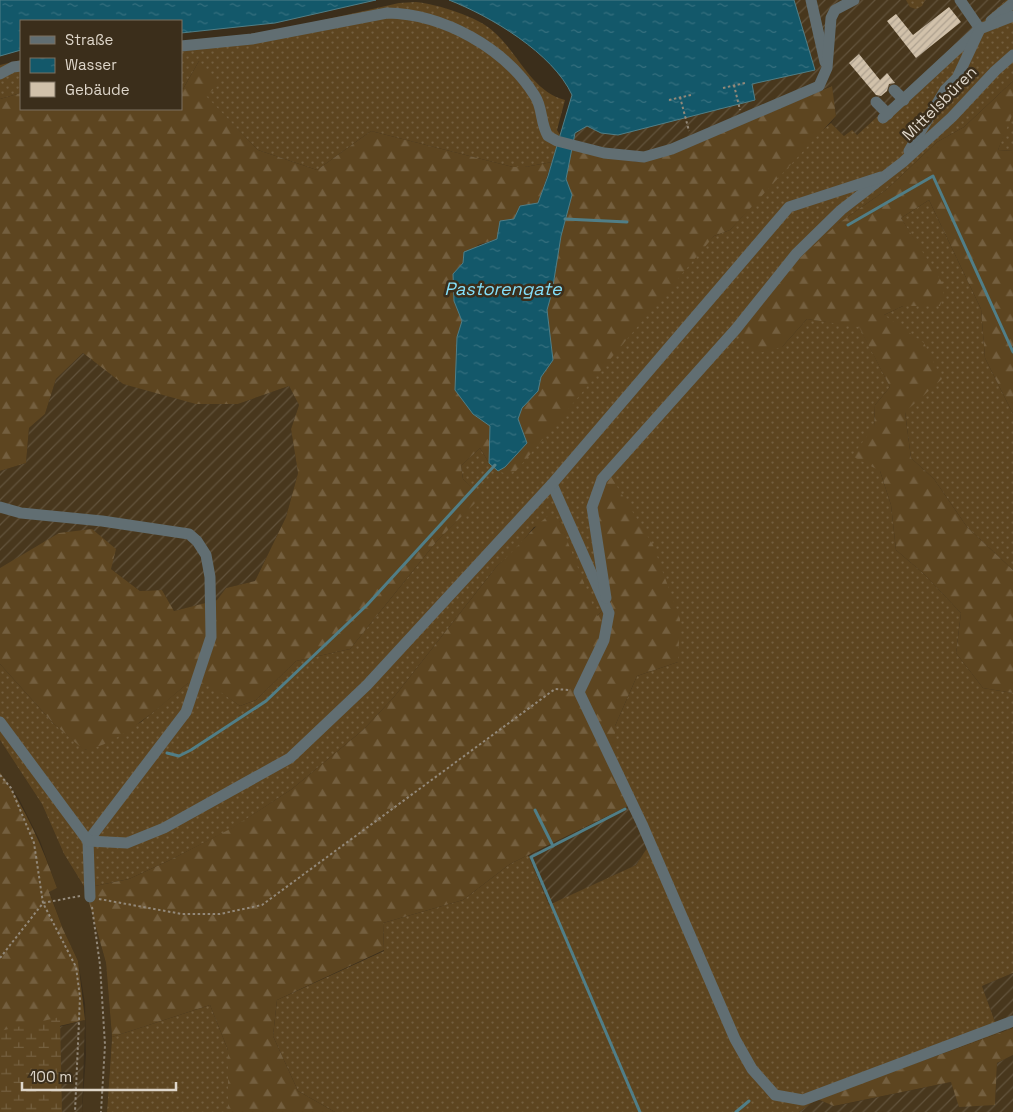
<svg xmlns="http://www.w3.org/2000/svg" width="1013" height="1112" font-family="'Space Grotesk',sans-serif">
	<defs>
		<pattern id="industrial-furrows" width="10" height="10" patternUnits="userSpaceOnUse" patternTransform="scale(1.25)"><rect width="10" height="10" fill="#48371d"/><path d="M-1 1l2-2M0 10L10 0M9 11l2-2" fill="none" stroke="#62533c"/></pattern>
		<pattern id="grass-dots" width="8" height="8" patternUnits="userSpaceOnUse" patternTransform="scale(1.25)"><rect width="8" height="8" fill="#5d4520"/><path d="M2 2h.1M6 6h.1" fill="none" stroke="#745f3f" stroke-width="1.8" stroke-linecap="round"/></pattern>
		<pattern id="forest-firs" width="22" height="20" patternUnits="userSpaceOnUse" patternTransform="scale(1.25)"><rect width="22" height="20" fill="#5d4520"/><path d="M5 1l3.5 6h-7zM16 11l3.5 6h-7z" fill="#745f3f"/></pattern>
		<pattern id="wetland-marsh" width="20" height="14" patternUnits="userSpaceOnUse" patternTransform="scale(1.25)"><rect width="20" height="14" fill="#5d4520"/><path d="M1 5h8M5 5V1M11 12h8M15 12V8" fill="none" stroke="#745f3f"/></pattern>
		<pattern id="water-ripples" width="26" height="14" patternUnits="userSpaceOnUse" patternTransform="scale(1.25)"><rect width="26" height="14" fill="#13586a"/><path d="M2 4q2-2 4 0t4 0M15 11q2-2 4 0t4 0" fill="none" stroke="#356f7e"/></pattern>
		<pattern id="building-hatch" width="6" height="6" patternUnits="userSpaceOnUse" patternTransform="scale(1.25)"><rect width="6" height="6" fill="#d1c1aa"/><path d="M-1 1l2-2M0 6l6-6M5 7l2-2" fill="none" stroke="#aea18f"/></pattern>
	</defs>
	<rect width="100%" height="100%" fill="#3b2e1b"/>
	<path fill="#48371d" d="M0,740L42,804L64,854L85,888L106,963L112,1037L107,1112H82L86,1055L85,1004L78,961L63,929L49,891L57,888L40,841L19,799L0,772Z"/>
	<g fill="url(#industrial-furrows)">
		<path d="M794,0H1006L857,135L844,136L831,123L836,116L831,86L668,154L572,149L575,133L587,126L601,133L755,100L752,84L815,70Z"/>
		<path d="M83,353L123,384L238,404L289,386L299,405L291,429L298,473L286,517L255,581L226,588L218,600L174,611L162,590L140,591L111,569L0,568V471L26,463L29,428L45,414L56,379Z"/>
		<path d="M628,806L647,848L636,865L549,906L528,856Z"/>
		<path d="M1013,973V1028L999,1033L982,986Z"/>
		<path d="M85,1020L82,1112H0L37,1033Z"/>
		<path d="M1013,1055V1112H799L817,1099L835,1106L951,1082L995,1105L997,1063Z"/>
	</g>
	<g fill="url(#grass-dots)">
		<path d="M906,0H925L922,6L916,9L910,7Z"/>
		<path d="M1006,0H1013V81L964,127L937,142L886,190L839,223L782,347L807,319L859,326L890,387L875,405L874,427L880,471L891,505L896,550L923,573L961,613L956,653L983,688L1013,693V973L982,986L999,1033L817,1099L799,1112H335L298,1091L273,1036L277,1000L384,951L383,923L463,900L510,864L528,855L549,905L636,865L647,848L615,777V726L637,676L678,662L605,557L611,602L596,617L559,521L534,527L514,552L497,566L394,697L363,730L292,789L233,828L168,861L129,879L85,888L64,854L42,804L0,740V664L53,723L85,750L141,722L188,683L212,685L240,706L256,700L296,661L350,649L437,541L480,497L463,479L461,466L480,448L489,463L714,236L730,230L813,138L831,123L844,136L852,130L857,135Z"/>
		<path d="M416,2C437,4 479,17 494,32C518,53 532,92 565,100L557,130L560,135L552,162L525,167H513L371,131L317,170L258,150L205,96L199,61L183,89L181,88V42L275,31L399,3Z"/>
		<path d="M21,60V93L0,99V65Z"/>
		<path d="M1013,113V151L998,150L1011,114Z"/>
		<path d="M929,200L981,309L985,358L1013,414V570L967,527L934,479L911,458L905,412L884,315L903,306H940L918,246L901,218Z"/>
		<path d="M210,1005L228,1050V1112H107L112,1037Z"/>
	</g>
	<g fill="url(#forest-firs)">
		<path d="M199,61L219,85L206,96L258,150L317,170L371,131L513,167H525L552,162L538,203L520,206L514,219L500,221L497,239L478,245L453,274L454,301L462,321L457,337L455,390L473,414L490,426L489,463L480,448L461,466L463,479L481,497L437,541L350,649L296,661L256,700L240,706L212,686L188,683C163,704 116,747 84,750L53,723L0,664V568L59,533L92,529L116,549L111,569L140,591L162,590L174,611L217,600L226,588L255,581L286,517L298,473L291,429L299,405L289,386L238,404H196L123,384L83,353L56,379L45,414L29,428L26,463L0,471V99L21,93V109H181V88L183,89Z"/>
		<path d="M1013,81V113L998,150L1013,151V414L985,358L981,309L929,200L901,218L945,287L940,306H903L884,315L924,343L942,379L905,412L911,458L934,479L967,527L1013,570V693L983,688L956,653L961,613L923,573L896,550L891,505L880,471L852,456L874,427L875,405L890,387L859,327L807,319L782,347L759,353L737,332L800,258L839,223L886,190L937,142L964,127Z"/>
		<path d="M832,86L836,116L730,230L714,236L516,471L507,474L498,471L505,467L527,443L518,419L522,408L537,391L541,377L553,360L547,310L552,292L561,236L572,195L566,179L572,149L638,162L747,122Z"/>
		<path d="M610,475L653,545L680,619L678,662L637,676L615,726V777L628,806L510,864L463,900L383,923L384,950L277,1000L273,1036L298,1091L335,1112H228V1050L210,1005L112,1037L106,963L85,888L129,879L168,861L232,828L292,789L363,730L394,697L497,566C516,550 530,530 550,514L559,520L597,616L611,602L595,507Z"/>
		<path d="M0,772C26,809 42,846 57,888L49,892L63,929L78,961L85,1020L0,1040Z"/>
		<path d="M1013,1028V1055L997,1063L995,1105L959,1107L951,1082L834,1106L817,1099Z"/>
	</g>
	<path fill="url(#wetland-marsh)" d="M60,1017L62,1112H0V1031Z"/>
	<g fill="url(#water-ripples)" stroke="#507e87">
		<path d="M0,0H376L275,23L181,33V21H21V50L0,56Z"/>
		<path d="M449,0H794L815,70L752,84L755,100L618,135L601,133L587,126L575,133L566,179L572,195L561,236L552,292L547,310L553,360L541,377L538,391L522,408L518,419L527,443L505,467L498,471L489,463L490,426L473,414L455,390L457,337L462,321L454,301L453,274L463,263L464,252L497,239L500,221L514,219L520,206L538,203L548,176L572,95C553,53 490,16 449,0Z"/>
	</g>
	<g fill="none" stroke-linecap="round" stroke-linejoin="round">
		<g stroke="#507e87" stroke-width="3">
			<path d="M565,219L627,222"/>
			<path d="M848,225L933,176L1013,352"/>
			<path d="M167,753L179,756L191,750L266,701L367,605L495,465"/>
			<path d="M625,809L531,857L640,1112"/>
			<path d="M535,810L553,846"/>
			<path d="M736,1112L749,1101"/>
		</g>
	</g>
	<g fill="url(#building-hatch)">
		<path d="M949,7L961,22L916,58L887,21L896,14L913,35Z"/>
		<path d="M859,54L880,80L887,73L895,83L889,84L887,91L881,96L876,95L849,63Z"/>
	</g>
	<g fill="none" stroke-linecap="round" stroke-linejoin="round">
		<g stroke="#93897a" stroke-width="2" stroke-dasharray="2.5 2.5" stroke-linecap="butt">
			<path d="M734,85L740,110"/>
			<path d="M723,88L745,83"/>
			<path d="M680,97L689,131"/>
			<path d="M669,100L691,95"/>
			<path d="M0,775L11,788L34,843L43,903L76,967L80,997L75,1112"/>
			<path d="M99,899L182,914H220L262,905L555,689L569,690"/>
			<path d="M92,907L100,965L105,1045L101,1112"/>
			<path d="M0,958L43,903L80,896"/>
		</g>
		<g stroke="#616e72" stroke-width="11">
			<path d="M811,0L825,62"/>
			<path d="M960,0L980,29"/>
			<path d="M991,21L1013,3"/>
			<path d="M181,46L252,39L387,13C444,14 505,48 535,96C543,108 540,123 548,136L557,141L604,153L644,157L672,149L819,86L827,68L831,18L835,10L854,0"/>
			<path d="M0,74L13,67L21,66"/>
			<path d="M894,90L904,100"/>
			<path d="M876,102L888,114"/>
			<path d="M883,118L976,32"/>
			<path d="M909,151L945,90L957,78L980,29L1013,16"/>
			<path d="M552,484L609,613L604,640L579,692L642,824L735,1039L752,1069L775,1095L803,1100L1013,1021"/>
			<path d="M0,507L21,513L102,521L189,534L197,541L206,555L210,577L211,637L186,712L88,841L90,897"/>
			<path d="M606,598L592,507L602,479L736,329L796,254L841,210L903,162L952,117L995,71L1013,55"/>
			<path d="M0,722L88,841L127,843L164,828L290,758L367,685L552,484L789,207L881,177"/>
		</g>
	</g>
	<g text-anchor="middle" stroke-width="5" stroke-linejoin="round" paint-order="stroke">
		<g font-size="16" fill="#ded6ca" stroke="#3b2e1b">
			<text transform="translate(939 103) rotate(-45)" y="6">Mittelsbüren</text>
		</g>
		<g font-size="18" font-style="italic" fill="#84dffa" stroke="#3b2e1b">
			<text x="503" y="295">Pastorengate</text>
		</g>
	</g>
	<rect x="20" y="20" width="162" height="90" fill="#3b2e1b" stroke="#7c7161"/>
	<rect x="30" y="36" width="25" height="8" fill="#616e72" stroke="#7c7161"/>
	<text x="65" y="45" font-size="15" fill="#ded6ca">Straße</text>
	<rect x="30" y="58" width="25" height="15" fill="url(#water-ripples)" stroke="#7c7161"/>
	<text x="65" y="70" font-size="15" fill="#ded6ca">Wasser</text>
	<rect x="30" y="82" width="25" height="15" fill="#d1c1aa" stroke="#7c7161"/>
	<text x="65" y="95" font-size="15" fill="#ded6ca">Gebäude</text>
	<path d="M22 1082v8h154v-8" fill="none" stroke="#ded6ca" stroke-width="2.5"/>
	<text x="30" y="1082" font-size="15" fill="#ded6ca" stroke="#3b2e1b" stroke-width="4" paint-order="stroke">100 m</text>
</svg>
